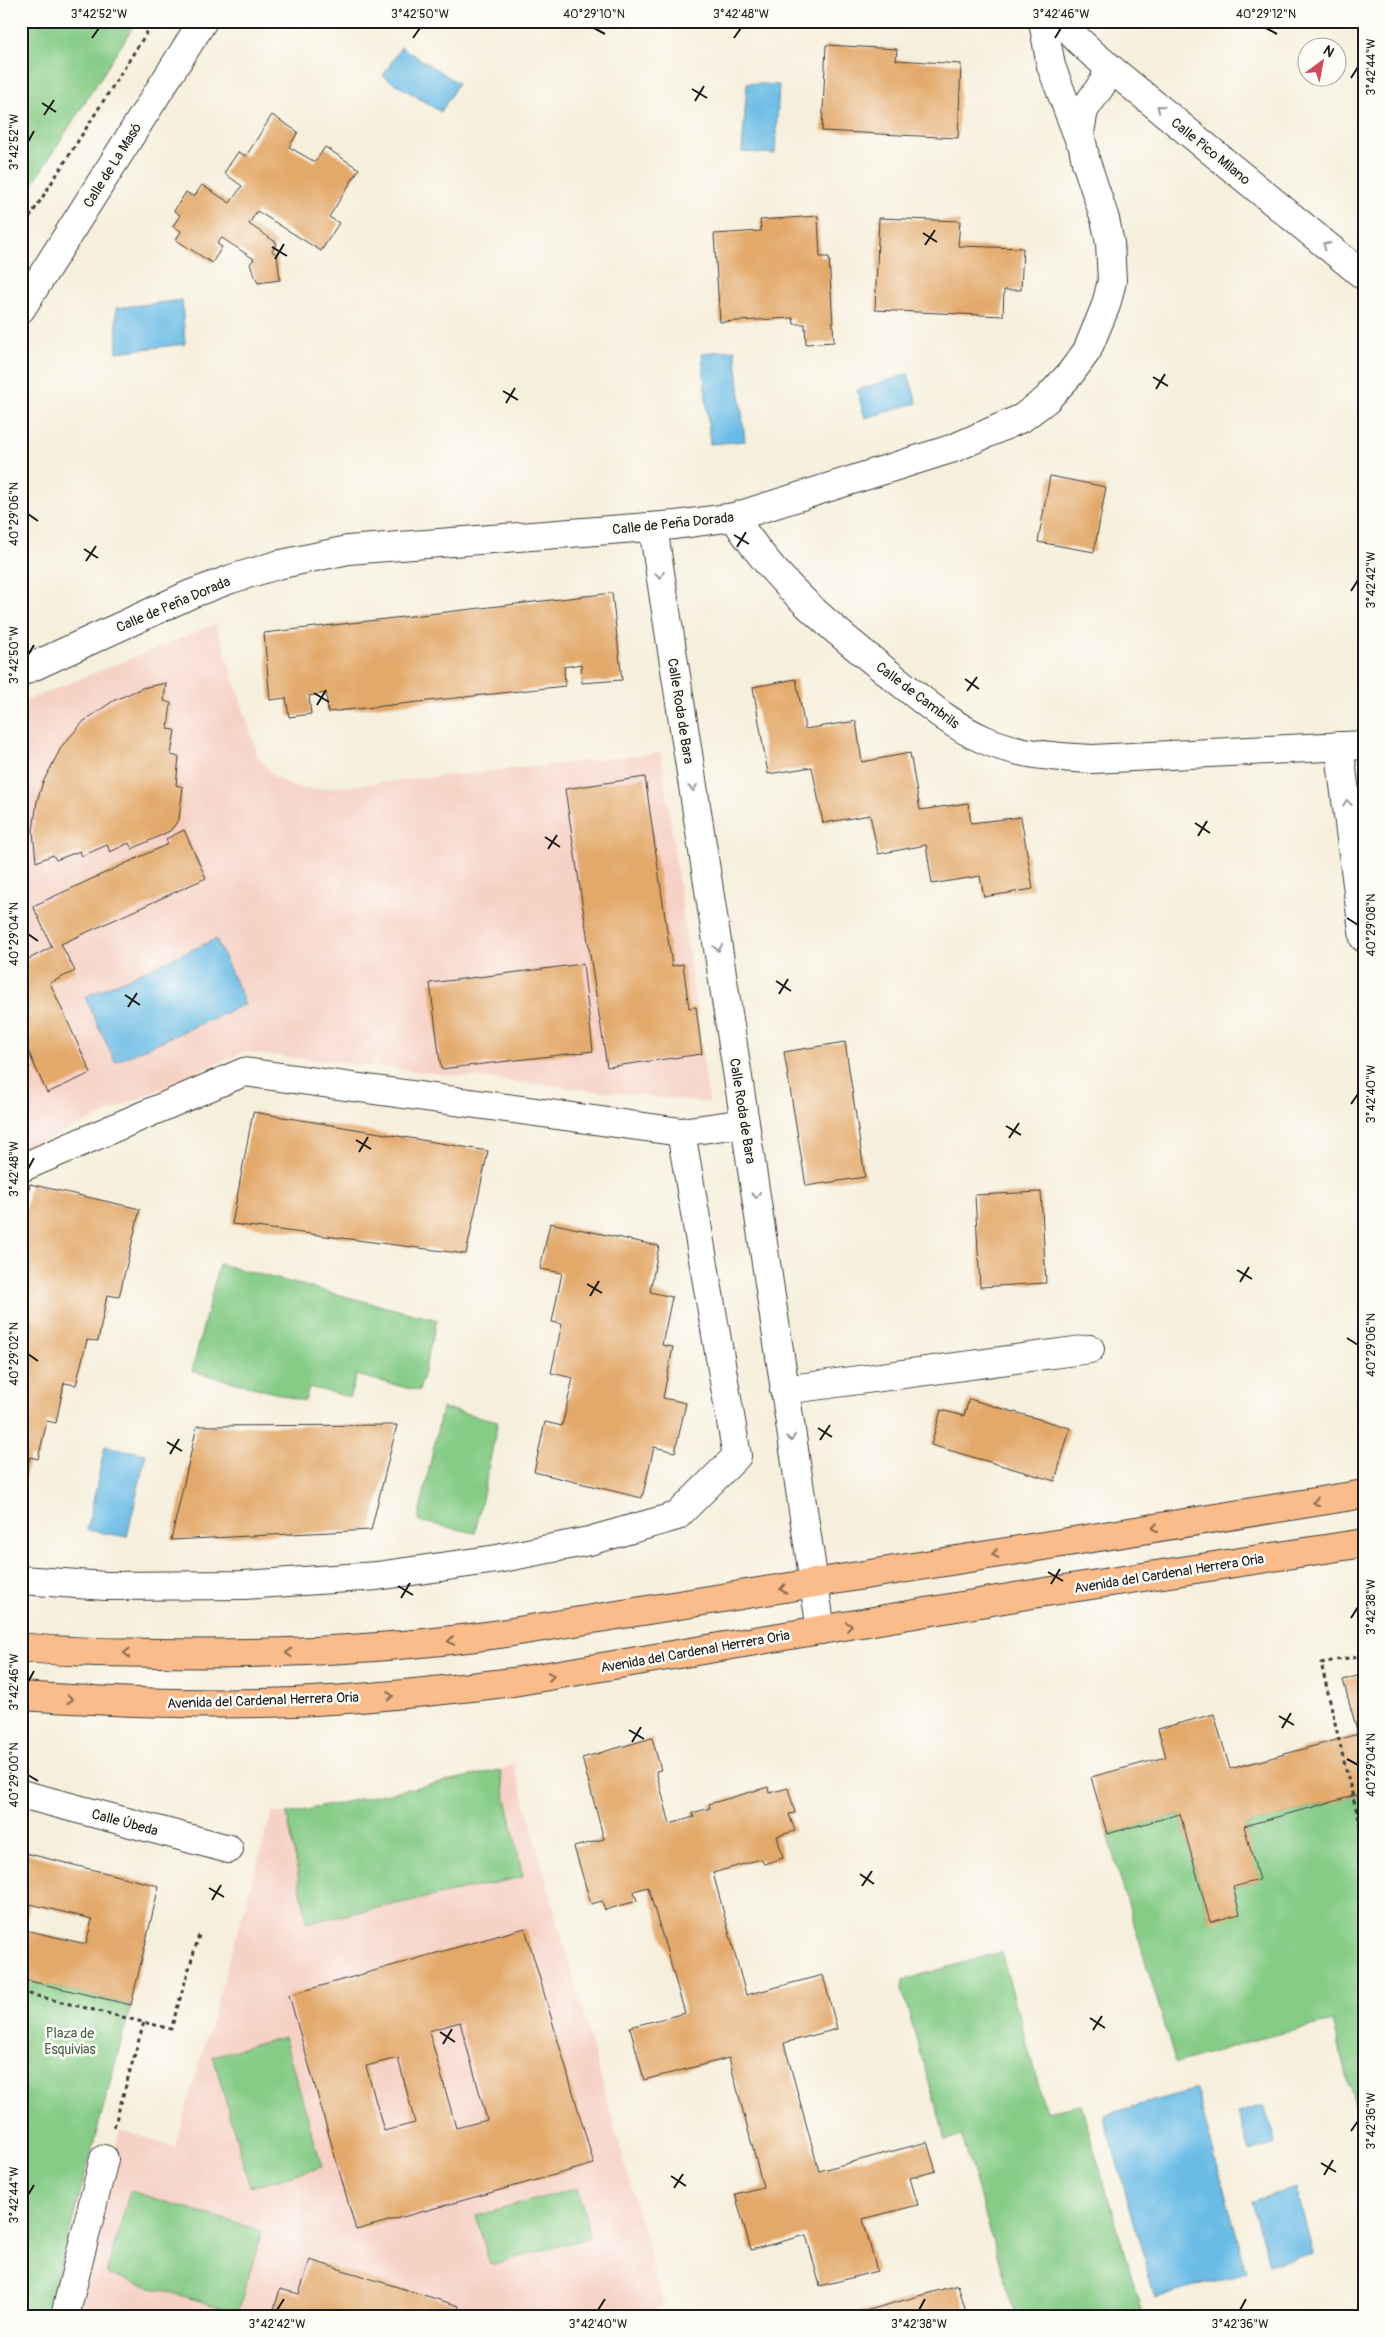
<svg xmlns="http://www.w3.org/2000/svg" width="1385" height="2337" font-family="Pangolin,sans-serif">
	<rect width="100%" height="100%" fill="#fdfcf7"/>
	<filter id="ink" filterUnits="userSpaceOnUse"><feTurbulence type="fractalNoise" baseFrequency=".02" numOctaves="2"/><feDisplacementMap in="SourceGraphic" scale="10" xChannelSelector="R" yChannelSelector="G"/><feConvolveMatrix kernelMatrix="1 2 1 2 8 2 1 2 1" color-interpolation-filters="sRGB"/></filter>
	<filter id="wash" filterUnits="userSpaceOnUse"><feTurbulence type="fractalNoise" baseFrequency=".0096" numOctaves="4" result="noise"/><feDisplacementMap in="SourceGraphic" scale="20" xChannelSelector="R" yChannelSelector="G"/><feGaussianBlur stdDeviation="1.12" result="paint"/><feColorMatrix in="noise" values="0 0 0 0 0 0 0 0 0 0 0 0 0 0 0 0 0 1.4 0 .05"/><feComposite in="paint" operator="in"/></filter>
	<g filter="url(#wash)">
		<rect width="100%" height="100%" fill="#f6efdc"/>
		<g fill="#f6d1c5">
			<path d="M216,624L258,756L274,777L291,786L309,790L661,753L709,1103L243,1052L21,1151V703Z"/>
			<path d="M514,1763L664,2306L652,2312L653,2316H72L120,2130L175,2147L272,1813L287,1814L500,1770Z"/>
		</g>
		<g fill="#86cc87" stroke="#517452">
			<path d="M21,21H137L21,202Z"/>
			<path d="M219,1264L437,1320L419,1391L356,1375L350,1397L309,1387L305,1401L192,1371Z"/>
			<path d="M442,1408L498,1421L475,1533L418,1521Z"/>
			<path d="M500,1770L523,1877L307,1923L287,1814Z"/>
			<path d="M1364,1793V2140L1333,2022L1265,2037L1176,2063L1107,1834L1180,1814L1210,1922L1233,1887L1258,1880L1244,1826Z"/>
			<path d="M1001,1952L1046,2112L1081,2105L1143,2316H1015L962,2136L946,2141L902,1989L903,1980Z"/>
			<path d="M21,1979L131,2005L47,2316H21Z"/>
			<path d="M284,2037L322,2167L250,2187L213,2056Z"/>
			<path d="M577,2188L591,2237L490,2265L476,2216Z"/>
			<path d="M130,2191L262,2231L238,2312L106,2274Z"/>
		</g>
		<g fill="#6abce6" stroke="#436c81">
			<path d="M401,47L458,83L441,112L383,76Z"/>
			<path d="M747,83L779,85L775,154L742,152Z"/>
			<path d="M182,300L185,344L117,352L116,308Z"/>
			<path d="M735,350L745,441L710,444L702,353Z"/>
			<path d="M908,374L917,403L865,418L857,390Z"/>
			<path d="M216,939L245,1004L115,1062L85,997Z"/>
			<path d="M105,1446L146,1454L127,1537L87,1530Z"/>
			<path d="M1196,2089L1247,2272L1155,2298L1104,2115Z"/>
			<path d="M1264,2105L1276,2144L1250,2152L1238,2113Z"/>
			<path d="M1296,2188L1313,2253L1269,2265L1252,2200Z"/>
		</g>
		<g id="blocks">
			<g fill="#e3a96a" fill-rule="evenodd">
				<path d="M826,45L897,49L896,60L961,64L958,138L822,131Z"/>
				<path d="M272,115L298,132L289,147L315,162L325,147L359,169L329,217L339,223L321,251L257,211L249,224L277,243L272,251L277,255L280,280L258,283L250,264L254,259L222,238L217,244L222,247L212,263L176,240L181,231L173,226L180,215L174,211L186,192L194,197L202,185L230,203L242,186L224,173L238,152L246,156Z"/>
				<path d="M818,216L820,257H829L834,342L806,344L805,324H794L793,318L720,322L714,234L761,231L760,220Z"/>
				<path d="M879,218L960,221L958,246L1023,248L1021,290H1004L1003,316L875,310Z"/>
				<path d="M1050,476L1106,487L1094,552L1038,542Z"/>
				<path d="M612,593L622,680L582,683L581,664L564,667L565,686L328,712L326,693L309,696L311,714L289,717L286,698L270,700L264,633Z"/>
				<path d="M796,679L805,729L856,721L862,762L910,753L920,810L968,803L971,823L1021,817L1033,889L984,897L980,876L932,884L926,845L878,854L870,815L823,823L812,767L768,774L753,687Z"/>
				<path d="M166,683L164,701L171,703L168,729L175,730L171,755L179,757L176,785L183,787L179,819L174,826L170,831L132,849L129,843L110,852L107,845L82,856L80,851L56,860L53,855L36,862L33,831L37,801L43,782L62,746L84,721L113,701L142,688Z"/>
				<path d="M645,777L672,966L683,964L689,1008L696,1007L702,1054L607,1067L565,789Z"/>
				<path d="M184,830L206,878L61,944L75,971L50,983L91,1073L47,1093L21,1035V963L52,947L33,906L168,844L166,839Z"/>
				<path d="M583,964L593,1051L441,1069L430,983Z"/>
				<path d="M845,1042L865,1177L806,1186L784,1052Z"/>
				<path d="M21,1061L30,1067L21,1082Z"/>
				<path d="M253,1112L488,1151L466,1254L232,1224Z"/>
				<path d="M30,1184L140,1209L119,1297L107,1295L98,1341L87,1340L76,1385L64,1383L56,1423L47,1421L38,1459L30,1457L22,1490L21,1209H26Z"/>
				<path d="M1041,1192L1046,1283L980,1287L975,1195Z"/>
				<path d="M550,1223L659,1246L650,1292L672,1297L662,1345L673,1347L663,1398L686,1403L675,1452L654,1447L642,1498L534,1472L545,1422L562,1426L573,1378L551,1373L562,1324L552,1322L562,1273L540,1269Z"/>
				<path d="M969,1399L1070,1428L1055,1481L931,1445L941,1410L964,1416Z"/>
				<path d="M397,1425L371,1530L171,1540L197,1426Z"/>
				<path d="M1364,1674V1793L1244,1826L1259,1880L1233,1887L1240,1914L1210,1922L1180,1814L1107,1834L1091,1777L1166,1757L1158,1729L1214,1714L1230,1769L1358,1734L1343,1680Z"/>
				<path d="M652,1738L661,1770L656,1771L670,1824L694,1817L692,1813L710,1808L709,1804L768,1787L769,1793L788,1788L795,1813L789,1814L795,1831L777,1836L783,1858L764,1864L761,1859L713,1873L746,1995L823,1975L837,2029L784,2043L819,2171L927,2142L936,2171L910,2178L918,2205L863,2219L877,2271L820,2286L806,2235L751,2250L735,2194L763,2187L729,2058L644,2080L630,2027L685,2013L648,1887L634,1891L637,1901L605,1910L602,1901L591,1904L574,1847L604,1839L582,1758Z"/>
				<path d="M21,1852L159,1886L131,2005L21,1979ZM30,1904L92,1919L86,1944L25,1930Z"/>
				<path d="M525,1928L594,2164L356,2230L289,1995ZM460,2022L487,2120L456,2128L429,2031ZM398,2058L415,2123L384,2131L366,2066Z"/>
				<path d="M310,2260L459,2306L456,2316H272L280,2289L299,2294Z"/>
				<path d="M958,2285L967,2316H851V2315Z"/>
			</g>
		</g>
	</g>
	<g filter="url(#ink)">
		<use href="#blocks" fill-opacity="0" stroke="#3d3c39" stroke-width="1"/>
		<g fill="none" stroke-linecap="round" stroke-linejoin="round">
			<defs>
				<g id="minor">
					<path d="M1043,21L1051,66L1079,139"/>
					<path d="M1063,21L1077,39L1093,54L1364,276"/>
					<path d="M21,309L203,21"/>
					<path d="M734,517C776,584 836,632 897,680C925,702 952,726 985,740C1019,755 1057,757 1093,759L1364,745"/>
					<path d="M653,527L745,1123L821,1630"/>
					<path d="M21,672L191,594L231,579L277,565L348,550L675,525L734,517L954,448L1022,418L1046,400L1070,374L1087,351L1106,305L1112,281L1110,243L1105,219L1086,162L1080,132L1084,110L1105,80L1108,66"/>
					<path d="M1339,746L1364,938"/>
					<path d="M21,1168L244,1072L681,1132L745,1123"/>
					<path d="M784,1390L1090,1349"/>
					<path d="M21,1580L106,1586L244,1585L377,1576L497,1559L589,1541L677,1516L737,1456L681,1132"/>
					<path d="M21,1794L229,1849"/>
					<path d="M65,2316L104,2159"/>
				</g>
				<g id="major">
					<path d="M21,1647C66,1653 113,1652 158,1653C275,1655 383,1650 500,1634L1364,1494"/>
					<path d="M21,1696C112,1702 203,1706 294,1702C368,1699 440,1691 513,1682L1039,1593L1364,1543"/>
				</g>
			</defs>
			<use href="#minor" stroke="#3d3c39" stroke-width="30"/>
			<use href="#major" stroke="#3d3c39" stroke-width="30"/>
			<g stroke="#3d3c39" stroke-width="3" stroke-dasharray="4 4" stroke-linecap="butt">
				<path d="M21,231L154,21"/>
				<path d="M1364,1655L1321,1663C1335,1721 1347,1780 1364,1836"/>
				<path d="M21,1992L171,2029L199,1935"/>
				<path d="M114,2127L144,2022"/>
			</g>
			<use href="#minor" stroke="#fff" stroke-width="28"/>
			<use href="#major" stroke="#f9bc8a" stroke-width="28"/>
		</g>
		<defs><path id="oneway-chevron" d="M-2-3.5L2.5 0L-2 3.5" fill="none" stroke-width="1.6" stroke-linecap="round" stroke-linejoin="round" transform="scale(1.25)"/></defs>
		<g stroke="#999">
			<use href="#oneway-chevron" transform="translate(1160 108) rotate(-141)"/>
			<use href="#oneway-chevron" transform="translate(1326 245) rotate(-141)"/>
			<use href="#oneway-chevron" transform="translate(660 575) rotate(81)"/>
			<use href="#oneway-chevron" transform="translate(693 788) rotate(81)"/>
			<use href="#oneway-chevron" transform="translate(1347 803) rotate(-97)"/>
			<use href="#oneway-chevron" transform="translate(718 948) rotate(81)"/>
			<use href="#oneway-chevron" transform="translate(756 1195) rotate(82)"/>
			<use href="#oneway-chevron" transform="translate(791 1438) rotate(81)"/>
		</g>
		<g stroke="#8a6c53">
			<use href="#oneway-chevron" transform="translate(1316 1502) rotate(171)"/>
			<use href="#oneway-chevron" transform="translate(1155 1528) rotate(171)"/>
			<use href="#oneway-chevron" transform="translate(995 1554) rotate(171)"/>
			<use href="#oneway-chevron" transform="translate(783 1589) rotate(171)"/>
			<use href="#oneway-chevron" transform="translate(849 1626) rotate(-8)"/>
			<use href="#oneway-chevron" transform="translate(451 1641) rotate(172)"/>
			<use href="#oneway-chevron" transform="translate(127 1653) rotate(-179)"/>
			<use href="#oneway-chevron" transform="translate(289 1653) rotate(178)"/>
			<use href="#oneway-chevron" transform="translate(551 1676) rotate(-10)"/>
			<use href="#oneway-chevron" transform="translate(390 1696) rotate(-5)"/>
			<use href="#oneway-chevron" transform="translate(70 1699) rotate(3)"/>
		</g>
	</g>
	<path fill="none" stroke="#1c1c1c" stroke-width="2" d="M594,28L605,34M1266,28L1277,34M92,38L99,28M413,38L420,28M734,38L741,28M1055,38L1061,28M1351,78L1358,67M692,89L707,98M695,101L704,86M42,103L56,112M44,115L54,100M28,142L34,131M923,233L937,242M925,245L935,230M272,247L287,256M275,259L284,244M1153,377L1168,386M1156,389L1165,374M503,391L518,400M506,403L515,388M28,514L38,521M734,535L749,544M737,547L746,532M84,549L98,558M86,561L96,546M1351,591L1358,580M28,655L34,645M965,679L979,689M967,691L977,677M314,693L329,702M317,705L326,690M1195,823L1210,833M1198,836L1207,821M545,837L560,847M548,849L557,835M1347,918L1358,925M28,934L38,941M776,981L791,991M779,994L788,979M125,995L140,1005M128,1007L137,993M1351,1104L1358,1094M1006,1126L1021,1135M1009,1138L1019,1123M356,1140L371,1149M359,1152L368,1137M28,1169L34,1158M1237,1270L1252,1279M1240,1282L1249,1267M587,1284L602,1293M590,1296L599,1281M1347,1338L1358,1345M28,1354L38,1361M818,1428L832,1437M820,1440L830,1425M167,1442L182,1451M170,1454L179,1439M1048,1572L1063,1581M1051,1584L1060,1569M398,1586L413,1595M401,1598L410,1583M1351,1618L1358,1607M28,1682L34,1671M1279,1716L1294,1725M1282,1728L1291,1713M629,1730L644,1739M632,1742L641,1727M1347,1759L1358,1765M28,1775L38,1781M860,1874L874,1884M862,1886L872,1871M209,1888L224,1897M212,1900L221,1885M1090,2018L1105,2028M1093,2030L1102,2016M440,2032L455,2042M443,2044L452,2029M1351,2131L1358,2121M1321,2163L1336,2172M1324,2175L1333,2160M671,2176L686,2186M674,2188L683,2174M28,2195L34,2185M277,2310L284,2299M598,2310L605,2299M919,2310L925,2299M1240,2310L1246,2299"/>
	<g text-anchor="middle" stroke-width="5" stroke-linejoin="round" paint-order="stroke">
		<g font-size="14" fill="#1c1c1c" stroke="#fdfcf7">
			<text transform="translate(1211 151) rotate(39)" y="5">Calle Pico Milano</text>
			<text transform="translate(112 165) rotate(-58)" y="5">Calle de La Masó</text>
			<text transform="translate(673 523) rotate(-6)" y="5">Calle de Peña Dorada</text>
			<text transform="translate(173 604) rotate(-23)" y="5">Calle de Peña Dorada</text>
			<text transform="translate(918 695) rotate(37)" y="5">Calle de Cambrils</text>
			<text transform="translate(681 711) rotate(81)" y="5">Calle Roda de Bara</text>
			<text transform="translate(743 1111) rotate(81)" y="5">Calle Roda de Bara</text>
			<text transform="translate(1169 1573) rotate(-9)" y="5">Avenida del Cardenal Herrera Oria</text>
			<text transform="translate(695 1651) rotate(-10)" y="5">Avenida del Cardenal Herrera Oria</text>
			<text transform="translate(263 1700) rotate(-2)" y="5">Avenida del Cardenal Herrera Oria</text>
			<text transform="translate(125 1822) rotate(15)" y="5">Calle Úbeda</text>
		</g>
		<g font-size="14" fill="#466247" stroke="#fdfcf7">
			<text x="70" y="2038">Plaza de<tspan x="70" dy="16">Esquivias</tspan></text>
		</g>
	</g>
	<rect width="1385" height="2337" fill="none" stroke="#fdfcf7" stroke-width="55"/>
	<g transform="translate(1322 62) rotate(32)"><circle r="24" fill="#fdfcf7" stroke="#a3a29f"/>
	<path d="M0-4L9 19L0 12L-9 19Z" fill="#d1495b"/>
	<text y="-8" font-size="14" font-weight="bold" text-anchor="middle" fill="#1c1c1c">N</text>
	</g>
	<rect x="28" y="28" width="1330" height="2282" fill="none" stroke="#1c1c1c" stroke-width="2"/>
	<g font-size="12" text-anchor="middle" fill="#1c1c1c">
		<text x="99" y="18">3°42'52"W</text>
		<text x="420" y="18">3°42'50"W</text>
		<text x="594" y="18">40°29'10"N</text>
		<text x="741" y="18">3°42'48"W</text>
		<text x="1061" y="18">3°42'46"W</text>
		<text x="1266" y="18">40°29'12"N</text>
		<text transform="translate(1371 67) rotate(-90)" y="4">3°42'44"W</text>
		<text transform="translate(14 142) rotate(-90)" y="4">3°42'52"W</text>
		<text transform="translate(14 514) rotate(-90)" y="4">40°29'06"N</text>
		<text transform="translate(1371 580) rotate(-90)" y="4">3°42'42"W</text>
		<text transform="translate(14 655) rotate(-90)" y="4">3°42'50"W</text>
		<text transform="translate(1371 925) rotate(-90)" y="4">40°29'08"N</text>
		<text transform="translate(14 934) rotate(-90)" y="4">40°29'04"N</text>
		<text transform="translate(1371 1094) rotate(-90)" y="4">3°42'40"W</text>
		<text transform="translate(14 1169) rotate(-90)" y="4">3°42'48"W</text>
		<text transform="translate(1371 1345) rotate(-90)" y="4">40°29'06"N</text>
		<text transform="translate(14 1354) rotate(-90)" y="4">40°29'02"N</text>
		<text transform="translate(1371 1607) rotate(-90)" y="4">3°42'38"W</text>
		<text transform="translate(14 1682) rotate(-90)" y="4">3°42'46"W</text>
		<text transform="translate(1371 1765) rotate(-90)" y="4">40°29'04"N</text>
		<text transform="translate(14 1775) rotate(-90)" y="4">40°29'00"N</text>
		<text transform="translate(1371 2121) rotate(-90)" y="4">3°42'36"W</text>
		<text transform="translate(14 2195) rotate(-90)" y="4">3°42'44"W</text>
		<text x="277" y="2328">3°42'42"W</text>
		<text x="598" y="2328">3°42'40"W</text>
		<text x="919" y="2328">3°42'38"W</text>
		<text x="1240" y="2328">3°42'36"W</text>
	</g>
</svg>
